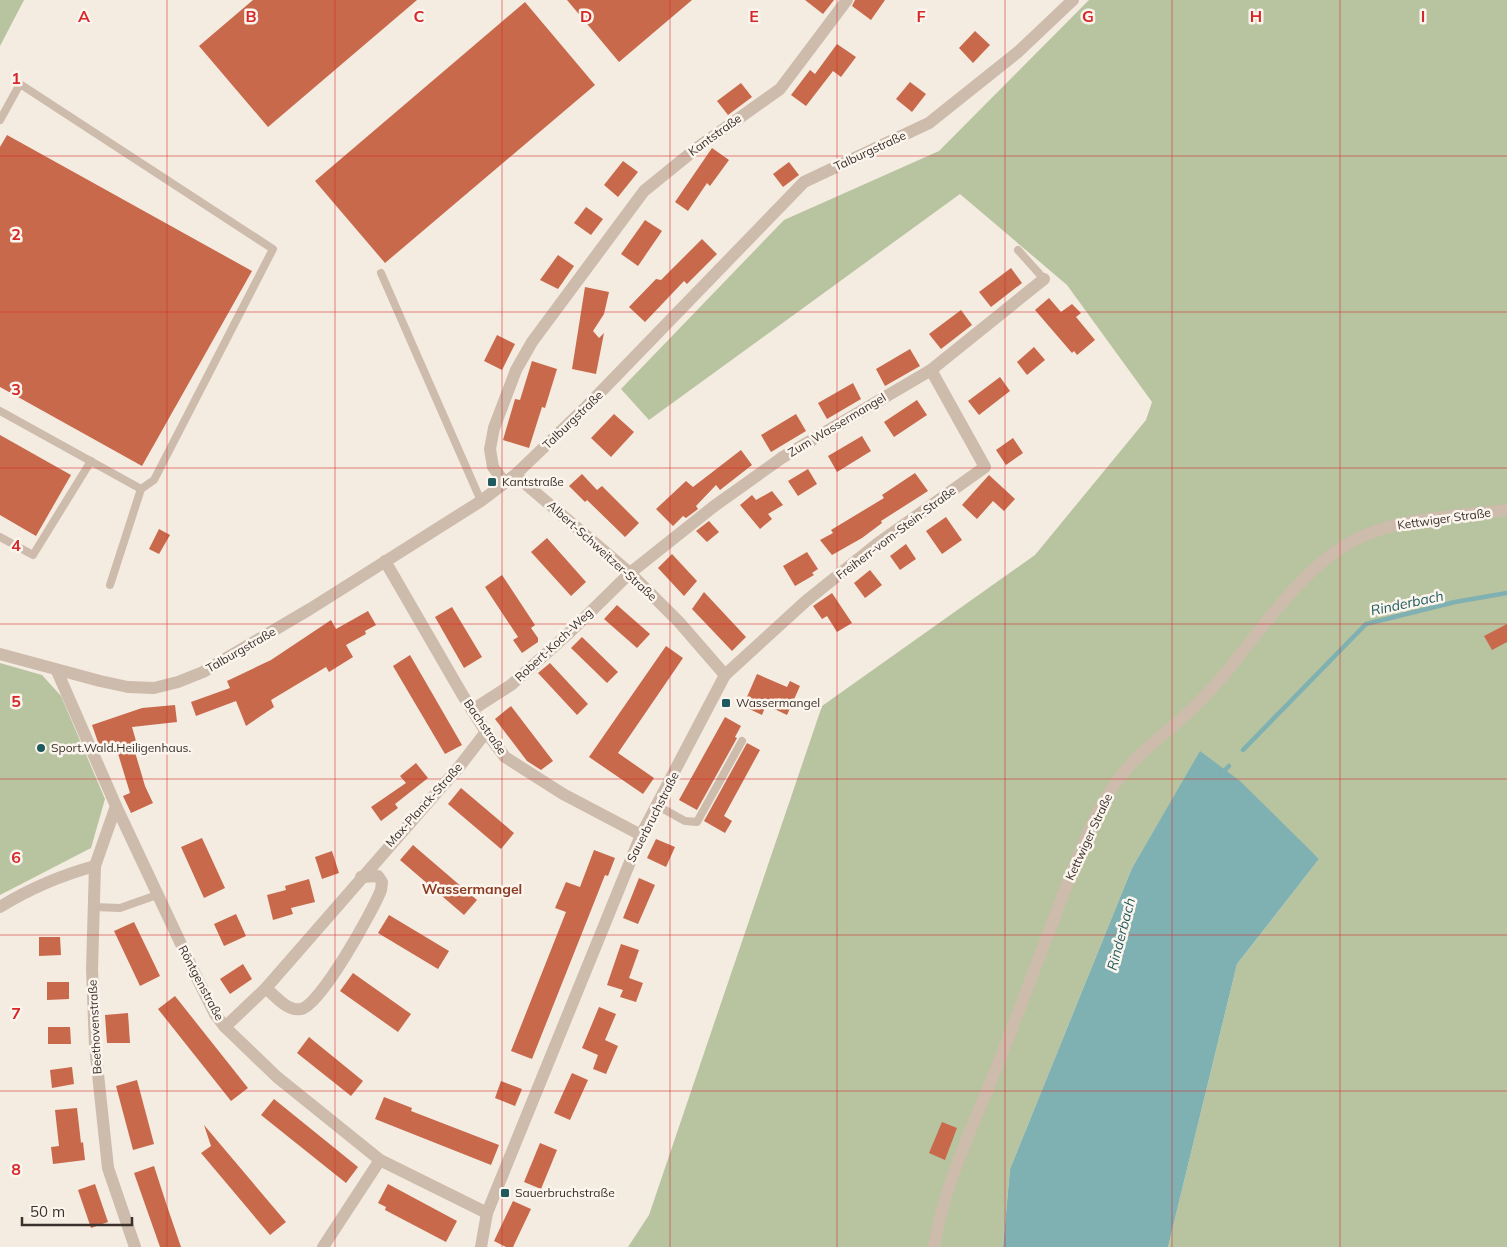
<svg xmlns="http://www.w3.org/2000/svg" width="1507" height="1247" font-family="Mulish,sans-serif">
	<rect width="100%" height="100%" fill="#f4ebe1"/>
	<g fill="#b8c4a0">
		<path d="M0,0H24L0,46Z"/>
		<path d="M1089,0H1507V1247H1168L1237,964L1319,859L1200,752L1132,868L1010,1169L1003,1247H628L649,1215L822,706L1035,555L1146,420L1152,402L1067,285L960,194L649,420L621,389L784,220L939,151Z"/>
		<path d="M0,663L42,675L61,696L105,799L91,848L0,895Z"/>
	</g>
	<path fill="#7fb0b2" d="M1200,751L1240,781L1319,859L1237,964L1168,1247H1003L1010,1169L1132,868Z"/>
	<g fill="none" stroke-linecap="round" stroke-linejoin="round">
		<g stroke="#7fb0b2" stroke-width="4.5">
			<path d="M1243,750L1366,624L1455,602L1507,593"/>
			<path d="M1221,774L1229,766"/>
		</g>
	</g>
	<g fill="#c8694b">
		<path d="M253,0H417L268,127L199,46Z"/>
		<path d="M567,0H692L619,62Z"/>
		<path d="M805,0H834L823,14Z"/>
		<path d="M855,0H885L871,20L852,6Z"/>
		<path d="M525,2L595,85L385,263L315,181Z"/>
		<path d="M975,31L990,45L973,63L959,48Z"/>
		<path d="M837,44L856,57L841,77L833,71L806,106L791,95L810,70L815,74Z"/>
		<path d="M910,82L926,94L912,112L896,99Z"/>
		<path d="M741,83L752,97L728,115L717,101Z"/>
		<path d="M7,135L252,271L142,466L0,387V147Z"/>
		<path d="M712,148L729,160L710,186L707,183L688,211L675,202Z"/>
		<path d="M623,161L638,172L618,197L604,185Z"/>
		<path d="M789,162L799,175L783,187L773,174Z"/>
		<path d="M586,207L603,219L591,235L574,223Z"/>
		<path d="M645,220L662,231L638,266L621,254Z"/>
		<path d="M702,239L717,254L687,284L684,281L645,322L629,307L656,279L661,280Z"/>
		<path d="M558,255L574,266L558,289L540,280Z"/>
		<path d="M1011,268L1022,283L991,307L979,292Z"/>
		<path d="M585,287L609,292L604,314L593,331L599,338L604,333L596,374L572,369Z"/>
		<path d="M1049,298L1061,312L1072,304L1081,313L1076,317L1095,340L1077,355L1074,351L1072,353L1035,310Z"/>
		<path d="M961,310L972,325L941,349L929,334Z"/>
		<path d="M497,335L515,344L502,370L484,361Z"/>
		<path d="M1034,347L1045,360L1027,375L1017,362Z"/>
		<path d="M910,349L920,366L885,386L876,369Z"/>
		<path d="M532,361L557,369L545,408L542,407L529,448L503,440L515,399L520,400Z"/>
		<path d="M1000,377L1010,391L979,415L968,401Z"/>
		<path d="M853,383L861,399L827,419L818,403Z"/>
		<path d="M917,400L927,415L894,437L884,422Z"/>
		<path d="M614,414L634,432L611,457L591,438Z"/>
		<path d="M796,414L806,431L771,452L761,435Z"/>
		<path d="M0,435L71,475L36,536L0,515Z"/>
		<path d="M862,436L871,451L837,472L828,456Z"/>
		<path d="M1013,438L1023,453L1006,465L996,450Z"/>
		<path d="M741,450L752,465L720,490L716,485L696,506L698,509L686,518L683,516L673,526L656,509L686,481L693,487Z"/>
		<path d="M808,469L817,484L798,496L788,481Z"/>
		<path d="M915,473L928,491L881,521L882,523L862,538L832,555L820,540L833,533L831,530L884,498L882,495Z"/>
		<path d="M582,474L597,490L602,486L639,523L625,537L587,500L585,502L569,486Z"/>
		<path d="M989,475L1015,499L1004,511L993,501L977,519L962,505Z"/>
		<path d="M772,491L783,505L768,514L772,519L760,529L740,505L752,495L756,500Z"/>
		<path d="M946,517L962,540L942,554L926,531Z"/>
		<path d="M709,521L719,532L707,542L696,531Z"/>
		<path d="M159,529L170,535L159,554L149,549Z"/>
		<path d="M547,538L586,582L571,596L531,552Z"/>
		<path d="M906,544L916,559L900,570L890,556Z"/>
		<path d="M807,552L818,569L812,573L814,575L795,586L783,566Z"/>
		<path d="M672,554L697,581L684,596L658,568Z"/>
		<path d="M870,570L882,585L865,598L854,583Z"/>
		<path d="M502,575L535,625L531,628L538,638V642L522,653L513,640L518,637L485,587Z"/>
		<path d="M704,592L746,637L732,651L692,609Z"/>
		<path d="M832,593L852,623L837,632L827,616L822,619L813,606Z"/>
		<path d="M617,605L650,634L637,648L604,619Z"/>
		<path d="M452,607L482,657L464,668L435,617Z"/>
		<path d="M368,611L376,625L365,631L366,634L346,645L353,657L329,672L326,667L271,700L274,707L246,726L236,701L196,716L191,702L230,688L227,681L271,660L331,620L336,629Z"/>
		<path d="M1507,624V642L1492,650L1484,636Z"/>
		<path d="M582,637L618,672L607,683L571,648Z"/>
		<path d="M666,646L683,658L618,753L654,778L643,794L589,757Z"/>
		<path d="M410,655L462,745L445,754L393,666Z"/>
		<path d="M550,663L588,704L577,715L538,673Z"/>
		<path d="M757,674L787,687L790,681L800,686L787,715L766,705L762,715L743,706Z"/>
		<path d="M175,705L177,722L132,727L136,741L132,742L145,786L153,803L131,813L123,796L130,793L116,747L101,751L92,725L142,708Z"/>
		<path d="M511,706L553,761L541,770L527,761L495,719Z"/>
		<path d="M725,717L741,726L735,737L737,738L697,810L679,800Z"/>
		<path d="M747,743L760,750L724,816L732,821L725,833L704,821Z"/>
		<path d="M416,763L428,778L395,804L398,808L381,821L371,807L406,783L400,776Z"/>
		<path d="M461,788L514,833L501,849L448,804Z"/>
		<path d="M202,838L225,888L204,898L181,847Z"/>
		<path d="M656,839L675,847L666,867L647,858Z"/>
		<path d="M413,845L477,900L464,915L400,860Z"/>
		<path d="M594,850L615,858L608,876L605,875L532,1059L511,1051L566,912L555,908L566,882L580,887Z"/>
		<path d="M332,851L339,873L322,879L315,857Z"/>
		<path d="M639,878L655,885L638,924L623,918Z"/>
		<path d="M309,879L315,902L291,908L293,914L273,920L267,895L286,890L285,886Z"/>
		<path d="M236,914L246,936L224,946L214,924Z"/>
		<path d="M389,915L449,951L438,969L378,933Z"/>
		<path d="M134,922L160,976L140,986L114,931Z"/>
		<path d="M39,937H60L61,955L39,956Z"/>
		<path d="M621,944L639,950L629,978L643,983L636,1002L620,997L623,990L607,985Z"/>
		<path d="M243,964L252,979L230,994L220,979Z"/>
		<path d="M353,973L411,1014L398,1032L340,991Z"/>
		<path d="M47,982H69V999L47,1000Z"/>
		<path d="M175,996L248,1088L231,1101L158,1009Z"/>
		<path d="M599,1007L616,1014L605,1040L618,1046L606,1074L593,1069L598,1055L582,1048Z"/>
		<path d="M128,1013L130,1043H107L105,1015Z"/>
		<path d="M48,1027H70L71,1044H48Z"/>
		<path d="M309,1037L363,1081L351,1096L297,1053Z"/>
		<path d="M72,1067L74,1084L52,1088L50,1070Z"/>
		<path d="M572,1073L588,1080L570,1120L554,1113Z"/>
		<path d="M137,1080L154,1144L133,1150L116,1086Z"/>
		<path d="M501,1081L522,1089L515,1106L495,1098Z"/>
		<path d="M384,1097L412,1108L411,1111L499,1145L491,1165L375,1119Z"/>
		<path d="M274,1099L358,1167L346,1183L261,1115Z"/>
		<path d="M77,1108L81,1143L83,1142L85,1160L53,1164L51,1147L59,1146L55,1110Z"/>
		<path d="M942,1122L957,1128L945,1160L929,1153Z"/>
		<path d="M204,1125L286,1222L270,1235L201,1153L211,1146Z"/>
		<path d="M540,1143L557,1150L541,1189L524,1182Z"/>
		<path d="M154,1166L167,1206L181,1247H160L134,1173Z"/>
		<path d="M95,1184L108,1222L91,1228L78,1190Z"/>
		<path d="M388,1184L457,1221L446,1242L385,1210L386,1207L378,1203Z"/>
		<path d="M513,1201L531,1209L513,1247H506L494,1241Z"/>
	</g>
	<g fill="none" stroke-linecap="round" stroke-linejoin="round">
		<g stroke="#cdbbac" stroke-width="8">
			<path d="M0,120L20,84L273,249L154,480L141,489L0,411"/>
			<path d="M1018,250L1044,279"/>
			<path d="M381,273L481,501"/>
			<path d="M0,537L33,555L91,461"/>
			<path d="M110,585L141,489"/>
			<path d="M656,805L685,821L697,822L742,741"/>
			<path d="M94,907L120,908L157,895"/>
		</g>
		<g stroke="#cdbbac" stroke-width="12">
			<path d="M515,475L630,573L679,622L725,675"/>
			<path d="M505,483L493,467L490,449L494,428L516,370L532,342L644,191L697,148L780,89L847,0"/>
			<path d="M385,561L462,694L486,732L505,757L563,794L641,835"/>
			<path d="M0,654L100,681L128,687L154,688L178,682L203,672L310,609L481,501L515,475L587,406L804,182L929,123L1018,52L1073,0"/>
			<path d="M57,671L116,806L196,976L215,1014L225,1027L277,1077L380,1160L487,1213"/>
			<path d="M472,710L511,685L569,633L630,573L713,507L783,457L931,370L1044,279"/>
			<path d="M116,806L95,866L92,969L95,1046L108,1168L135,1247"/>
			<path d="M0,907C29,889 62,875 95,866"/>
			<path d="M266,988C275,996 288,1012 301,1009C320,1006 373,911 381,890L382,882L378,876L361,877"/>
			<path d="M225,1027L266,988L459,767L486,732"/>
			<path d="M323,1247L380,1160"/>
			<path d="M481,1247L487,1213L641,835L725,675L806,601L877,544L985,467L931,370"/>
			<path d="M934,1247C945,1178 979,1114 1004,1049C1024,998 1043,946 1063,895C1076,862 1088,828 1106,798C1129,758 1160,739 1192,709C1242,662 1281,589 1338,550C1386,517 1451,517 1507,510"/>
		</g>
	</g>
	<path fill="none" stroke="#d62828" stroke-width="1" stroke-opacity="0.55" d="M167,0V1247M335,0V1247M502,0V1247M670,0V1247M837,0V1247M1005,0V1247M1172,0V1247M1340,0V1247M0,156H1507M0,312H1507M0,468H1507M0,624H1507M0,779H1507M0,935H1507M0,1091H1507"/>
	<g fill="#1f5a5e" stroke="#fbf5ee" stroke-width="2">
		<rect x="487" y="477" width="10" height="10" rx="2.5"/>
		<rect x="721" y="698" width="10" height="10" rx="2.5"/>
		<circle cx="41" cy="748" r="5"/>
		<rect x="500" y="1188" width="10" height="10" rx="2.5"/>
	</g>
	<g text-anchor="middle" stroke-width="5" stroke-linejoin="round" paint-order="stroke">
		<g font-size="12" fill="#3b302b" stroke="#fbf5ee">
			<text transform="translate(715 135) rotate(-36)" y="4">Kantstraße</text>
			<text transform="translate(870 151) rotate(-25)" y="4">Talburgstraße</text>
			<text transform="translate(573 420) rotate(-44)" y="4">Talburgstraße</text>
			<text transform="translate(837 425) rotate(-31)" y="4">Zum Wassermangel</text>
			<text transform="translate(1444 519) rotate(-8)" y="4">Kettwiger Straße</text>
			<text transform="translate(896 533) rotate(-37)" y="4">Freiherr-vom-Stein-Straße</text>
			<text transform="translate(602 551) rotate(42)" y="4">Albert-Schweitzer-Straße</text>
			<text transform="translate(554 645) rotate(-43)" y="4">Robert-Koch-Weg</text>
			<text transform="translate(241 650) rotate(-30)" y="4">Talburgstraße</text>
			<text transform="translate(485 727) rotate(55)" y="4">Bachstraße</text>
			<text transform="translate(424 805) rotate(-48)" y="4">Max-Planck-Straße</text>
			<text transform="translate(653 817) rotate(-63)" y="4">Sauerbruchstraße</text>
			<text transform="translate(1089 837) rotate(-65)" y="4">Kettwiger Straße</text>
			<text transform="translate(201 983) rotate(62)" y="4">Röntgenstraße</text>
			<text transform="translate(95 1027) rotate(-93)" y="4">Beethovenstraße</text>
		</g>
		<g font-size="12" fill="#3b302b" stroke="#fbf5ee" text-anchor="start">
			<text x="502" y="486">Kantstraße</text>
			<text x="736" y="707">Wassermangel</text>
			<text x="51" y="752">Sport.Wald.Heiligenhaus.</text>
			<text x="515" y="1197">Sauerbruchstraße</text>
		</g>
		<g font-size="14" font-style="italic" fill="#1f5a5e" stroke="#fbf5ee">
			<text transform="translate(1407 603) rotate(-12)" y="5">Rinderbach</text>
			<text transform="translate(1121 934) rotate(-75)" y="5">Rinderbach</text>
		</g>
		<g font-size="14" font-weight="bold" fill="#8c3b22" stroke="#fbf5ee">
			<text x="472" y="894">Wassermangel</text>
		</g>
	</g>
	<g font-size="16" text-anchor="middle" font-weight="bold" fill="#d62828" stroke="#fbf5ee" stroke-width="5" stroke-linejoin="round" paint-order="stroke">
		<text x="84" y="22">A</text>
		<text x="251" y="22">B</text>
		<text x="419" y="22">C</text>
		<text x="586" y="22">D</text>
		<text x="754" y="22">E</text>
		<text x="921" y="22">F</text>
		<text x="1088" y="22">G</text>
		<text x="1256" y="22">H</text>
		<text x="1423" y="22">I</text>
		<text x="16" y="84">1</text>
		<text x="16" y="240">2</text>
		<text x="16" y="395">3</text>
		<text x="16" y="551">4</text>
		<text x="16" y="707">5</text>
		<text x="16" y="863">6</text>
		<text x="16" y="1019">7</text>
		<text x="16" y="1175">8</text>
	</g>
	<path d="M22 1217v8h110v-8" fill="none" stroke="#3b302b" stroke-width="2.5"/>
	<text x="30" y="1217" font-size="15" fill="#3b302b" stroke="#fbf5ee" stroke-width="4" paint-order="stroke">50 m</text>
</svg>
